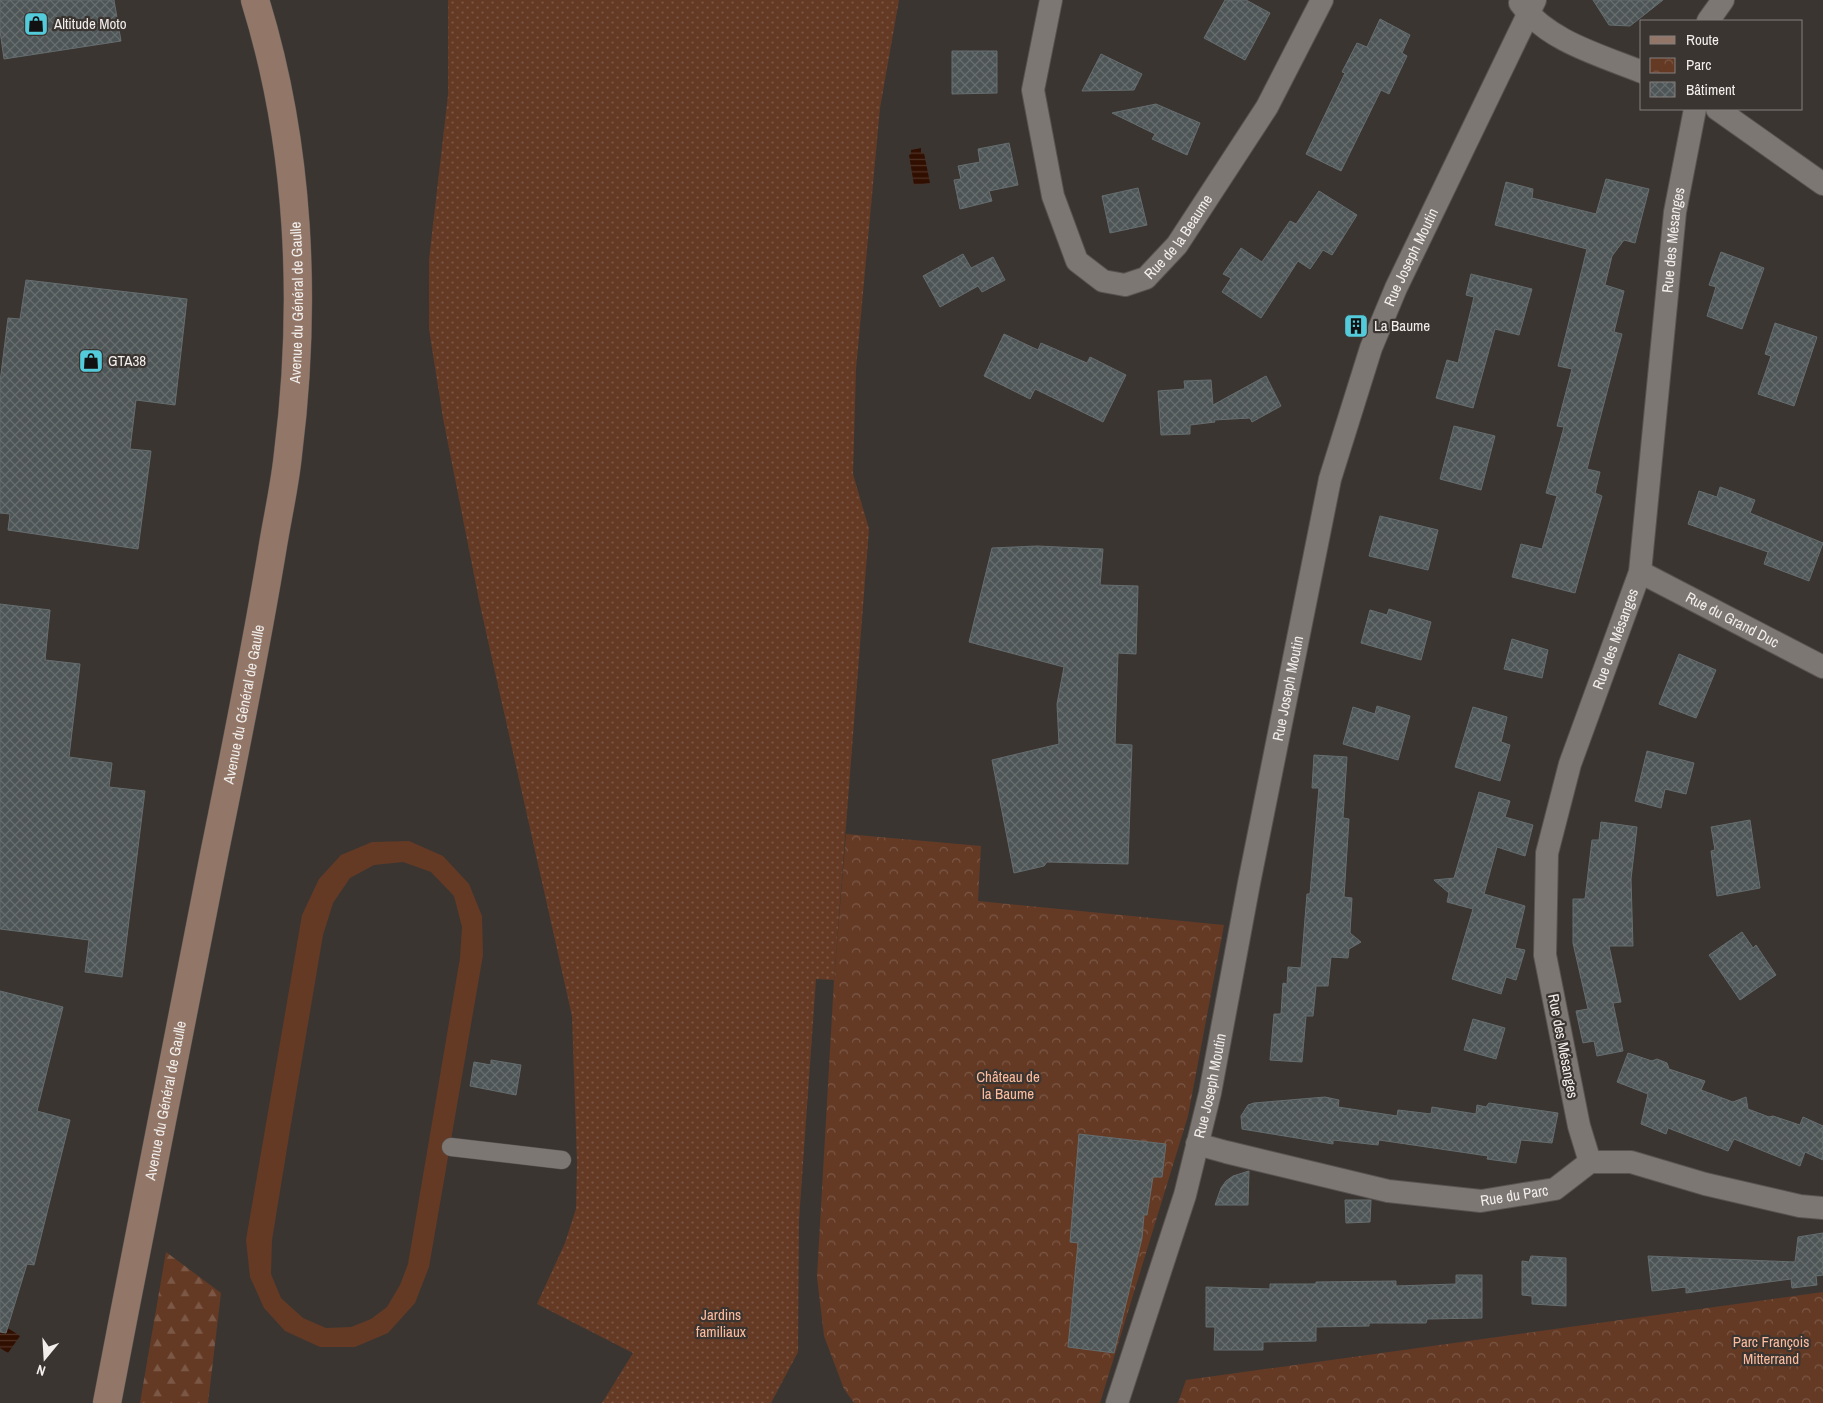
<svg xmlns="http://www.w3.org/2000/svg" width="1823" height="1403" font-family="'Archivo Narrow',sans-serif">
	<defs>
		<pattern id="grass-dots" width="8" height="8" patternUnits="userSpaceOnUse" patternTransform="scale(1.25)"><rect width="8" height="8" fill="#643a25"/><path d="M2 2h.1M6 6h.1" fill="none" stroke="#7b5745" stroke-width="1.8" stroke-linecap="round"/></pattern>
		<pattern id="forest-firs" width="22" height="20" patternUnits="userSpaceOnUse" patternTransform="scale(1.25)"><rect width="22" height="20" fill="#643a25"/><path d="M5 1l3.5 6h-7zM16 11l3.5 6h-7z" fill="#7b5745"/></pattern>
		<pattern id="park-crowns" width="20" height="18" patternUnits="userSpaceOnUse" patternTransform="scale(1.25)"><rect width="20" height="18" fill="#643a25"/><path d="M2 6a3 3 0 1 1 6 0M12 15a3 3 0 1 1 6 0" fill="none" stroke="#7b5745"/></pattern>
		<pattern id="water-rules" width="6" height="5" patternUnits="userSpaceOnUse" patternTransform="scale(1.25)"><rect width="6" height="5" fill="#310f00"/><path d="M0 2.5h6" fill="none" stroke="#4f3225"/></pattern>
		<pattern id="building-cross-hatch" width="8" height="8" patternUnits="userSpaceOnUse" patternTransform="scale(1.25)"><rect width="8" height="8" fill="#4e5556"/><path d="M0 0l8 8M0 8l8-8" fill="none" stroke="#686e6e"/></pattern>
	</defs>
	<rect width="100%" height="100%" fill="#3b3532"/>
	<path fill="url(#grass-dots)" d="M448,0H899L880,108L856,369L853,474L869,529L834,980L816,979L799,1220L798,1352L771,1403H602L633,1353L537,1304L565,1243L576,1209L577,1162L572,1016L480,605L443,418L429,329V260L448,95Z"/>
	<path fill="url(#forest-firs)" d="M166,1252L221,1293L208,1403H140Z"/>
	<g fill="url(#park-crowns)">
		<path d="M846,834L981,846L978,901L1224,925L1188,1116L1100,1403H854L844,1389L824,1336L817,1277L834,980Z"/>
		<path d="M1823,1292V1403H1178L1186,1380Z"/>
	</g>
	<path fill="#643a25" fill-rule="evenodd" d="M409,841L443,856L469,884L482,916L483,955L429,1267L415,1303L388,1333L355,1347H320L285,1331L264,1308L250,1277L246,1240L302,915L319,879L341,855L372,842ZM403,862L431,872L454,896L462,927L460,958L408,1264L400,1285L387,1307L371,1319L351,1327L326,1328L303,1318L281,1298L271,1274L272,1240L290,1130L323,935L333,903L350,878L374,865Z"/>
	<g fill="url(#water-rules)">
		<path d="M921,148V153H924L930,183L914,185L909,155L911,154V150Z"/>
		<path d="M0,1323L20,1336L8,1353L0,1348Z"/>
	</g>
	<g fill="url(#building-cross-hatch)" stroke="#656d6f">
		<path d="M0,0H114L121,41L4,59L0,31Z"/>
		<path d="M1225,0H1246L1270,13L1245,60L1204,38Z"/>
		<path d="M1593,0H1663L1630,26L1609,25Z"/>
		<path d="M1380,19L1410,35L1402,53L1407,56L1389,94L1381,90L1341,171L1306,154L1345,73L1342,72L1357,43L1367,47Z"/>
		<path d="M952,51H997V93L952,94Z"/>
		<path d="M1101,54L1142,74L1134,90L1082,91Z"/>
		<path d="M1156,104L1200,123L1187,155L1152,139L1155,134L1112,113Z"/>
		<path d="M1009,143L1018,185L989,191L992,201L960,209L954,180L961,179L958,166L980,162L978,149Z"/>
		<path d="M1606,179L1649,189L1635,243L1624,240L1612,256L1605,285L1624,291L1614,332L1622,334L1587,469L1600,472L1595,493L1602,496L1575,593L1512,577L1521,544L1542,549L1557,496L1546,493L1564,427L1557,426L1572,369L1558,366L1587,249L1495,225L1506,182L1533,189L1532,198L1596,214Z"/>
		<path d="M1138,188L1147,225L1110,233L1102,196Z"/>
		<path d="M1319,191L1357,215L1332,255L1323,250L1310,269L1298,261L1261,318L1222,292L1231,278L1223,274L1241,248L1262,262L1290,221L1296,224Z"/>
		<path d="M1721,252L1764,268L1742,329L1707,316L1716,287L1709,285Z"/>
		<path d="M963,254L971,268L993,257L1005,280L982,292L978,286L940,307L923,276Z"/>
		<path d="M1471,274L1532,289L1519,335L1495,329L1473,408L1436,398L1447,360L1458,363L1474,297L1466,295Z"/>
		<path d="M26,280L187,299L175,405L136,400L130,449L151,451L138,549L8,530L10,514L0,513V382L8,318L20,319Z"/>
		<path d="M1775,323L1817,337L1794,406L1758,394L1771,356L1765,354Z"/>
		<path d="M1004,334L1038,350L1041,343L1087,363L1090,357L1126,375L1103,422L1035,389L1030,399L984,376Z"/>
		<path d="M1266,376L1281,406L1252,422L1250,418L1214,420L1215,422L1190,425V434L1161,435L1158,391L1185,389L1184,381L1211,380L1213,405Z"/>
		<path d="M1454,426L1495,436L1481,490L1440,479Z"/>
		<path d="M1720,487L1755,500L1750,513L1823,543L1809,581L1764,564L1768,552L1688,524L1699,491L1717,497Z"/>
		<path d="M1380,516L1438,530L1428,570L1369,556Z"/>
		<path d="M1037,546L1103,549L1100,585L1138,586L1136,654L1118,653L1115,744L1132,745L1128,864L1047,862L1044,866L1014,873L992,760L1059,744L1057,704L1064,667L969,642L992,548Z"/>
		<path d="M0,604L50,610L45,660L80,664L69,757L112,763L109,787L145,791L122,977L85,972L89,940L0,929Z"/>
		<path d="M1389,609L1431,622L1421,660L1361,643L1370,610L1387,615Z"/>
		<path d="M1512,639L1548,650L1542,678L1504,669Z"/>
		<path d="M1679,654L1716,670L1696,718L1659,704Z"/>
		<path d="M1377,706L1410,716L1398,760L1343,744L1353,707L1375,714Z"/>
		<path d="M1473,707L1507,717L1501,742L1510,745L1500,781L1455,767Z"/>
		<path d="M1647,751L1694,763L1686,794L1665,789L1661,808L1635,801Z"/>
		<path d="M1314,755L1347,757L1343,818L1349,819L1344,897L1352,898L1350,933L1361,942L1349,949L1348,958L1331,957L1328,986H1316L1313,1016H1306L1302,1062L1270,1060L1274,1014H1281L1283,983L1287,984L1288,967L1301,968L1307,894H1310L1319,788H1312Z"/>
		<path d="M1479,792L1510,801L1505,817L1533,825L1525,856L1497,847L1484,894L1525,906L1515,948L1525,950L1516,980L1506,977L1501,994L1452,979L1473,909L1447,902L1449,893L1434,880L1454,878Z"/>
		<path d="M1750,820L1760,888L1717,896L1711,851L1715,850L1711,827Z"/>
		<path d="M1601,822L1637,827L1631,879L1633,946H1609L1621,1002L1613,1003L1623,1051L1597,1056L1594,1041L1583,1043L1576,1011L1588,1009L1573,943V899H1585L1592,840H1599Z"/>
		<path d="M1742,932L1753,948L1756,945L1776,975L1740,1000L1709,955Z"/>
		<path d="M0,991L63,1007L37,1111L70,1120L34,1265L27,1264L6,1333L0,1332Z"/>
		<path d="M1473,1019L1505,1028L1496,1059L1464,1050Z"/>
		<path d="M1628,1053L1652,1061L1657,1059L1667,1063L1669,1069L1705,1081L1701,1090L1733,1102L1746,1097L1748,1109L1769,1117L1773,1116L1800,1125L1803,1117L1823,1126V1160L1805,1152L1800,1166L1734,1139L1728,1151L1668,1128L1666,1134L1641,1124L1648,1094L1617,1082Z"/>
		<path d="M491,1060L521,1065L516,1095L470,1086L474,1062L491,1065Z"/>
		<path d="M1325,1097L1339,1100L1338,1107L1397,1116L1398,1110L1431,1114L1432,1107L1476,1114L1477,1105L1486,1107L1489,1103L1558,1113L1552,1143L1521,1140L1516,1163L1487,1159L1488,1156L1379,1140L1378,1145L1333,1140V1144L1242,1129L1241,1116L1248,1105L1254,1103Z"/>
		<path d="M1079,1134L1166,1144L1162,1177H1153L1147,1215H1144L1142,1238L1114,1353L1068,1347L1078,1243L1070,1242Z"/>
		<path d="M1249,1171L1248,1205H1215L1221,1188L1226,1181L1233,1176Z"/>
		<path d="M1345,1200H1371L1370,1222L1346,1223Z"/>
		<path d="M1823,1233V1275L1816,1276L1817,1285L1792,1288L1791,1279L1686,1293V1287L1652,1291L1648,1256L1795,1262L1798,1237Z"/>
		<path d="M1531,1256L1566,1258V1306L1532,1304V1296L1522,1295V1261L1529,1262Z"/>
		<path d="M1456,1275H1482V1318L1427,1319L1426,1323H1369V1326L1316,1327V1341L1263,1342V1350H1214L1215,1327H1206V1287L1270,1289V1284H1316V1282L1396,1281V1286L1456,1284Z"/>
	</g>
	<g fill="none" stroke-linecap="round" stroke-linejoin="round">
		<defs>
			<path id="pedestrian" d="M451,1147L562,1160"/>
			<g id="minor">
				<path id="s1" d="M1051,0L1033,90L1053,196L1077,261L1103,281L1125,285L1146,278L1177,245L1267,107L1322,0"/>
				<path d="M1520,3C1547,41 1600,55 1642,72"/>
				<path d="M1708,21L1723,0"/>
				<path d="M1717,109L1823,184"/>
				<path id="s2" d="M1640,572L1823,667"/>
				<path id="s3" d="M1197,1144L1226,1152L1388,1191L1481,1201L1555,1189L1590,1162H1631L1705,1184L1800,1206L1823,1208"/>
				<path id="s4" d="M1590,1162L1579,1126L1545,955L1547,853L1570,764L1640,572L1675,212L1695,109"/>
				<path id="s5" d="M1117,1403L1185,1195L1210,1093L1249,883L1330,479L1371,348L1396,288L1535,0"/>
			</g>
			<g id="secondary">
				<path id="s6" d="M107,1403C142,1220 178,1037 214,855C235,752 256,649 273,545C278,515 285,484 288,454C307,303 300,145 255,0"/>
			</g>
		</defs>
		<use href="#pedestrian" stroke="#585351" stroke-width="19"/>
		<use href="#minor" stroke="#585351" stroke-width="24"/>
		<use href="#secondary" stroke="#585351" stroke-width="29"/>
		<use href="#pedestrian" stroke="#7d7773" stroke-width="18"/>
		<use href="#minor" stroke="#7d7773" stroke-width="22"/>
		<use href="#secondary" stroke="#927768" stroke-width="28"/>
	</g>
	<defs>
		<symbol id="shop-square" viewBox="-11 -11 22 22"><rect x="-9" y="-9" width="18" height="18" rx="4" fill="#53cbdb" stroke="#3b3532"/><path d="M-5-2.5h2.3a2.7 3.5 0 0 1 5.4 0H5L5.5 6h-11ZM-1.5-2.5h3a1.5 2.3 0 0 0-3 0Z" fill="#111"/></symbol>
		<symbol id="building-square" viewBox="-11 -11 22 22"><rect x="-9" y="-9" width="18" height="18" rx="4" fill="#53cbdb" stroke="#3b3532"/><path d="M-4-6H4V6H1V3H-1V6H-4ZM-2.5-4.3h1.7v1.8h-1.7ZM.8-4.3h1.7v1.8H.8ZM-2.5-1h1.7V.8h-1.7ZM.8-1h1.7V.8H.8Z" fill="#111"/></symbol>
	</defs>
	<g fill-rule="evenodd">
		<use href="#shop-square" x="22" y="10" width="28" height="28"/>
		<use href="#building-square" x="1342" y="312" width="28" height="28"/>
		<use href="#shop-square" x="77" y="347" width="28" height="28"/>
	</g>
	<g text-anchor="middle" stroke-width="4.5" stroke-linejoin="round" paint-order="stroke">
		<g font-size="15" fill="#f2eeec" stroke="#3b3532" text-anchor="start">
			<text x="54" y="29">Altitude Moto</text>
			<text x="1374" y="331">La Baume</text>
			<text x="108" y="366">GTA38</text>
		</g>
		<g font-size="15" fill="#f2eeec" stroke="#3b3532">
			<text dy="5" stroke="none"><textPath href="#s1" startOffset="399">Rue de la Beaume</textPath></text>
			<text dy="5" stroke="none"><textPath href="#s4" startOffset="944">Rue des Mésanges</textPath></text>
			<text dy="5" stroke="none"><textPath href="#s5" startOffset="1186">Rue Joseph Moutin</textPath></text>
			<text dy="5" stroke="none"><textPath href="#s6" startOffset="1118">Avenue du Général de Gaulle</textPath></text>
			<text dy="5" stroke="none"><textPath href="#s2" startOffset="104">Rue du Grand Duc</textPath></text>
			<text dy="5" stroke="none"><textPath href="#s4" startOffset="539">Rue des Mésanges</textPath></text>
			<text dy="5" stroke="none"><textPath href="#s5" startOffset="736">Rue Joseph Moutin</textPath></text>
			<text dy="5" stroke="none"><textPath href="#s6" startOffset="712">Avenue du Général de Gaulle</textPath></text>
			<text transform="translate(1563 1046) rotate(79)" y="5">Rue des Mésanges</text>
			<text dy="5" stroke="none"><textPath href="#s5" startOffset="331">Rue Joseph Moutin</textPath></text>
			<text dy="5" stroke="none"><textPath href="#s6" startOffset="308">Avenue du Général de Gaulle</textPath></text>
			<text dy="5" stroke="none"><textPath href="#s3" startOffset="324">Rue du Parc</textPath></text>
		</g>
		<g font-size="15" fill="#fcbc9d" stroke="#3b3532">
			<text x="1008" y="1082">Château de<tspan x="1008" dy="17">la Baume</tspan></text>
			<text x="721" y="1320">Jardins<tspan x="721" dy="17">familiaux</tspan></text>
			<text x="1771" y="1347">Parc François<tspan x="1771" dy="17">Mitterrand</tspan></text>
		</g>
	</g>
	<rect x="1640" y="20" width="162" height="90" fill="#3b3532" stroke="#847f7c"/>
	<rect x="1650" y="36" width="25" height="8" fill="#927768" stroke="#847f7c"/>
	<text x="1686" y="45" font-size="15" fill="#f2eeec">Route</text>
	<rect x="1650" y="58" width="25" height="15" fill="url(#park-crowns)" stroke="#847f7c"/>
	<text x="1686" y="70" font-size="15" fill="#f2eeec">Parc</text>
	<rect x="1650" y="82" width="25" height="15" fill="url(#building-cross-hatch)" stroke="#847f7c"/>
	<text x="1686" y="95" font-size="15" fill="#f2eeec">Bâtiment</text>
	<g transform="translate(45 1358) rotate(198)" stroke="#3b3532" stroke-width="4" paint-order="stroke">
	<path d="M0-4L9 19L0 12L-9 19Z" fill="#f2eeec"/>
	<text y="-8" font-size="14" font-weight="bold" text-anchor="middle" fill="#f2eeec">N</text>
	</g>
</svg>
